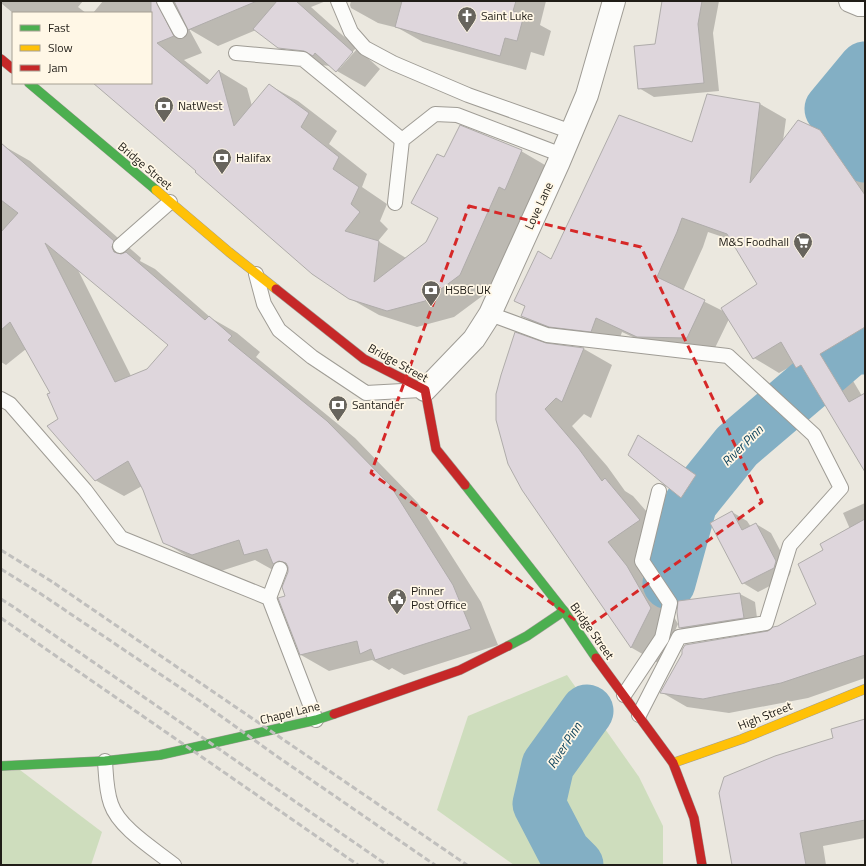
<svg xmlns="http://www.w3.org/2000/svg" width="866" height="866" font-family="'Titillium Web',sans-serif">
	<rect width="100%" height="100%" fill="#ebe8df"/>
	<g fill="#ceddbd">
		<path d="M567,675L639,777L663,826V865H514L437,810L468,716Z"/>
		<path d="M20,770L102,832L91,865H1V771Z"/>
	</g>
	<g fill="#0003" fill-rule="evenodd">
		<path d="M1,1H83L78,7L86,13H13L1,3Z"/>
		<path d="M103,1H326L311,7L380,69L365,87L337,71L331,66L307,64L278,47L256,30L218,46L189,29L202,53L184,60L211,81L219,71L247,88L252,106L269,85L298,101L337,131L329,144L367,174L362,187L387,204L380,221L388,229L378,241L406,258L426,242L439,218L445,159L521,151L550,168L489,291L454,317L417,327L379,315L349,298L95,83H151V13H93ZM284,48L309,50V52L286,50ZM356,48L357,49L340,68H338Z"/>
		<path d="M351,1H546L540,25L551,31L544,56L531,52L526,70L423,42L398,28L378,23L351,8L350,5Z"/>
		<path d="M664,1H719L713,33L719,91L654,97L639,88L656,45Z"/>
		<path d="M760,104L786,119L783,141L819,131L846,146L865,174V357L846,369L862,396L865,394V457L807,373L796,367L795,364L779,373L754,358L729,319L713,352L663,351L622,332L617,346L548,331L522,316L526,307L515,301L551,260L692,144ZM708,232L732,240L758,284L725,312L683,291L703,247Z"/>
		<path d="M1,145H2L30,161L141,258L140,261L155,269L211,318L237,333L260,352L256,357L355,438L418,503L481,602L498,645L404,675L392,668L389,670L372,660L329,671L301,655L279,599L287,596L289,572L282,568L273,570L255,560L221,571L192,559L163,542L142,486L124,496L95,480L60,419L51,393L26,349L6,365L1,362ZM77,268L170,345L147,370L131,376Z"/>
		<path d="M546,344L584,349L612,365L591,418L584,414L572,426L607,466L625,491L633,496L668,536L635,559L655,583L678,624L660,664L632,648L523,489Z"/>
		<path d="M638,437L711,484L696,506L681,497Z"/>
		<path d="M865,503V678L808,698L729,713L687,707L661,692L817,604L824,551L850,529L843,513Z"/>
		<path d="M732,512L747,521L751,527L756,524L771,533L791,571L789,576L758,592L743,583L711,523Z"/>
		<path d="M740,594L755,602L758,626L695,637L680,628Z"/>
		<path d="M865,720V838L823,846L826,865H733L834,738Z"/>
	</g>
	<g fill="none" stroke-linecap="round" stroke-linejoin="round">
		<g stroke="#83afc4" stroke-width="53">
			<path d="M865,68L831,109L865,156"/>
			<path d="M669,583L691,503L737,446L853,347L865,348"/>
			<path d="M577,865L564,852L539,804L548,765L587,711"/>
		</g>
	</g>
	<g fill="#ded6dc" stroke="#afacaa" fill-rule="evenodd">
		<path d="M151,1H156L174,36L157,43L207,84L219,70L234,126L269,84L309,113L301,127L339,157L333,169L359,187L351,204L360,212L345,231L379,241L374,282L426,242L438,218L411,203L437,154L444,157L460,125L522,150L505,190L499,187L460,275L425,301L387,311L349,299L312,274L195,172L196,171L93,83H151Z"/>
		<path d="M174,1H257L188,30Z"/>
		<path d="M277,1H296L353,52L336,72L315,53L313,56L304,51L278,48L253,29Z"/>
		<path d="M402,1H516L513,11L524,15L517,41L505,38L500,56L395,27Z"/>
		<path d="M662,1H702L698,24L704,83L638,89L634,46L655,44Z"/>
		<path d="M707,94L760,103L750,183L798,120L820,130L865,195V327L820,354L849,402L865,393V472L801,365L796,368L781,342L753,359L721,308L757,284L727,234L682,218L677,232L657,277L705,300L687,338L637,337L596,318L591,332L549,327L521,316L525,306L514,301L538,251L551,259L619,115L692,142Z"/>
		<path d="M1,143L114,241L112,247L114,252L121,254L126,252L205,320L209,316L232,336L228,340L327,421L390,485L453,585L471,629L375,660L371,649L360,654L357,641L300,655L278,598L285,596L282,587L288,572V567L286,563L279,561L273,564L267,549L244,555L239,540L192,555L163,543L143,490L128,461L95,481L47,426L58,419L47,394L50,393L10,322L1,330V232L18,213L1,200ZM45,243L168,345L147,369L115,382Z"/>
		<path d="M515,332L546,343L584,348L562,402L556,398L545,409L579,449L602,481L605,478L640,520L608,542L627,566L651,608L631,648L522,490L508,464L496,420V394L501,375Z"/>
		<path d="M638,435L696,475L681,498L628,455Z"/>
		<path d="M732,511L742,530L756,523L776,561L774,568L742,584L710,523Z"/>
		<path d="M865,519V655L781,683L703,699L660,693L682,654V650L685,645L768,631L773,627L778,626L816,604L798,564L823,550L820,544Z"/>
		<path d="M740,593L744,618L679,628L677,612L678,601Z"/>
		<path d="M865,719V820L800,833L806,865H732L719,793L724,777L775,756L833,738L831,729Z"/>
	</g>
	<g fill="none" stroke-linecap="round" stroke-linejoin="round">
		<defs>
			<g id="lane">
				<path d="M164,1L180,31"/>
				<path d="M338,1L351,32L365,48L393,63L468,95L572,132"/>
				<path d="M846,1L847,4L859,9H865"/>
				<path d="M236,53L303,59L402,140"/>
				<path d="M395,203L402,140L435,114L457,115L562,155"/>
				<path d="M120,246L170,202"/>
				<path d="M256,274L264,304L279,330L312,357L366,393L421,390"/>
				<path d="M490,314L547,335L728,356L814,435L841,488L790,545L766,623L679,637L639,715"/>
				<path d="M1,399L10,404L85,490L121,538L269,598L316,720"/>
				<path d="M269,598L280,569"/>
				<path d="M624,695L662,638L670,603L642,561L659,491"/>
				<path d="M105,761C106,775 106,790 111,804C119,828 154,849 174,865"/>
			</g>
			<path id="street" d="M425,390L474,339L490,314L558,164L587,95L614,1"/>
			<g id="fast">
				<path d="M29,83L156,190"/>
				<path d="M465,485L564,611L596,658"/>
				<path d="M508,646L527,636L564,611"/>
				<path d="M1,766L105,761L160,755L316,720L334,714"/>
			</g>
			<g id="slow">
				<path d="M156,190L229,252L276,289"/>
				<path d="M673,763L742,739L865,689"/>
			</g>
			<g id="jam">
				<path d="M1,59L13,69"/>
				<path d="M276,289L364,359L425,390L436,449L465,485"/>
				<path d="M596,658L673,763L694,818L702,865"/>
				<path d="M334,714L460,670L508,646"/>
			</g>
		</defs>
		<use href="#lane" stroke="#9f9c95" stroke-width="16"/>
		<use href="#street" stroke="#9f9c95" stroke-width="24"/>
		<use href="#fast" stroke="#9f9c95" stroke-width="10"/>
		<use href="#slow" stroke="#9f9c95" stroke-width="10"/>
		<use href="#jam" stroke="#9f9c95" stroke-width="10"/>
		<use href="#lane" stroke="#fcfcfa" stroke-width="14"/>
		<use href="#street" stroke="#fcfcfa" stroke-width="22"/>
		<use href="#fast" stroke="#4caf50" stroke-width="9"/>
		<use href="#slow" stroke="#ffc107" stroke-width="9"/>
		<use href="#jam" stroke="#c62828" stroke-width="9"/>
		<g stroke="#c0bfbd" stroke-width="3" stroke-dasharray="6 3" stroke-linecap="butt">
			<path d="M1,550L51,581L467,865"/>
			<path d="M1,569L41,594L200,701L275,755L435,865"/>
			<path d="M1,599L15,608L387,865"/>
			<path d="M1,618L358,865"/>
		</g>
	</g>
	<path fill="none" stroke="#d62828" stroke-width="3" stroke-dasharray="8 5" stroke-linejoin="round" d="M469,206L641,247L762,502L586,628L371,473Z"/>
	<defs>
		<symbol id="church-pin" viewBox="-11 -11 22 30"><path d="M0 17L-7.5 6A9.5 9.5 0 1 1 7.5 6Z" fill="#67645d" stroke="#fff7e6"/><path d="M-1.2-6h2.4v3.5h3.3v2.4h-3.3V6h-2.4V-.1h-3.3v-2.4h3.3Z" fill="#fff"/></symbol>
		<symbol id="bank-pin" viewBox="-11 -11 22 30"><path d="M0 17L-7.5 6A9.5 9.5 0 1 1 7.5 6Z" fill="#67645d" stroke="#fff7e6"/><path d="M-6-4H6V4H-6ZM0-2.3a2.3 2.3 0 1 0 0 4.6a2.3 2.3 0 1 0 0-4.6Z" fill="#fff"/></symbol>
		<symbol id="supermarket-pin" viewBox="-11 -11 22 30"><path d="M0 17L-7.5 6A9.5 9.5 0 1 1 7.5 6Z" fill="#67645d" stroke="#fff7e6"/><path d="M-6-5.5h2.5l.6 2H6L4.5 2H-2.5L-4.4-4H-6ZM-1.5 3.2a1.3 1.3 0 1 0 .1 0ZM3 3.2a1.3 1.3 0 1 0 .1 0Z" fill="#fff"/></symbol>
		<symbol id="civic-pin" viewBox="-11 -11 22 30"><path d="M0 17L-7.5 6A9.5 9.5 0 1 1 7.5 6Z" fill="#67645d" stroke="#fff7e6"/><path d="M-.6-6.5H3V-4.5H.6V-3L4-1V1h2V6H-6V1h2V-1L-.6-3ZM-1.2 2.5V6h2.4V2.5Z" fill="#fff"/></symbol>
	</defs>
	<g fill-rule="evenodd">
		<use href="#church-pin" x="456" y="5" width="22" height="30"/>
		<use href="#bank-pin" x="153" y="95" width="22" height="30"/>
		<use href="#bank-pin" x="211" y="147" width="22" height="30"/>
		<use href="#supermarket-pin" x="792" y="231" width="22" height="30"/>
		<use href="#bank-pin" x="420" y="279" width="22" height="30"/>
		<use href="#bank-pin" x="327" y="394" width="22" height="30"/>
		<use href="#civic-pin" x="386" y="587" width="22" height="30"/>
	</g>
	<g text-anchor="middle" stroke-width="3.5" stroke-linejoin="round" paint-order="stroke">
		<g font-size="12" fill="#201d17" stroke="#fff7e6" text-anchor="start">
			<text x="481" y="20">Saint Luke</text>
			<text x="178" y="110">NatWest</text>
			<text x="236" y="162">Halifax</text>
			<text x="789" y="246" text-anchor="end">M&amp;S Foodhall</text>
			<text x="445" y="294">HSBC UK</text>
			<text x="352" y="409">Santander</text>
			<text x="411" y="595">Pinner<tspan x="411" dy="14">Post Office</tspan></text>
		</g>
		<g font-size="12" fill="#201d17" stroke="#fff7e6">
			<text transform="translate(145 166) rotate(40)" y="4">Bridge Street</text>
			<text transform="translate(539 206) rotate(-65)" y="4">Love Lane</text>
			<text transform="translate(398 363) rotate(29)" y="4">Bridge Street</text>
			<text transform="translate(592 631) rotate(55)" y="4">Bridge Street</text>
			<text transform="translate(290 713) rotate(-14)" y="4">Chapel Lane</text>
			<text transform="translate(765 716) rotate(-22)" y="4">High Street</text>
		</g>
		<g font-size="13" font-style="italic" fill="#0d425b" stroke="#fff7e6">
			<text transform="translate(742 445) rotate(-45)" y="5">River Pinn</text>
			<text transform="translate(564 745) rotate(-57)" y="5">River Pinn</text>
		</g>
	</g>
	<rect width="866" height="866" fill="none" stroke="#201d17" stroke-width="4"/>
	<rect x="12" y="12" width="140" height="72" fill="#fff7e6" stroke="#a6a093"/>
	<rect x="20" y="25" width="20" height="6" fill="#4caf50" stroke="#a6a093"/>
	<text x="48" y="32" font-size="12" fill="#201d17">Fast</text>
	<rect x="20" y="45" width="20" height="6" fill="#ffc107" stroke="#a6a093"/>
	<text x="48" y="52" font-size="12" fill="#201d17">Slow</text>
	<rect x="20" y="65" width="20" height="6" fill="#c62828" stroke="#a6a093"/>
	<text x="48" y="72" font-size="12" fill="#201d17">Jam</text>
</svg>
